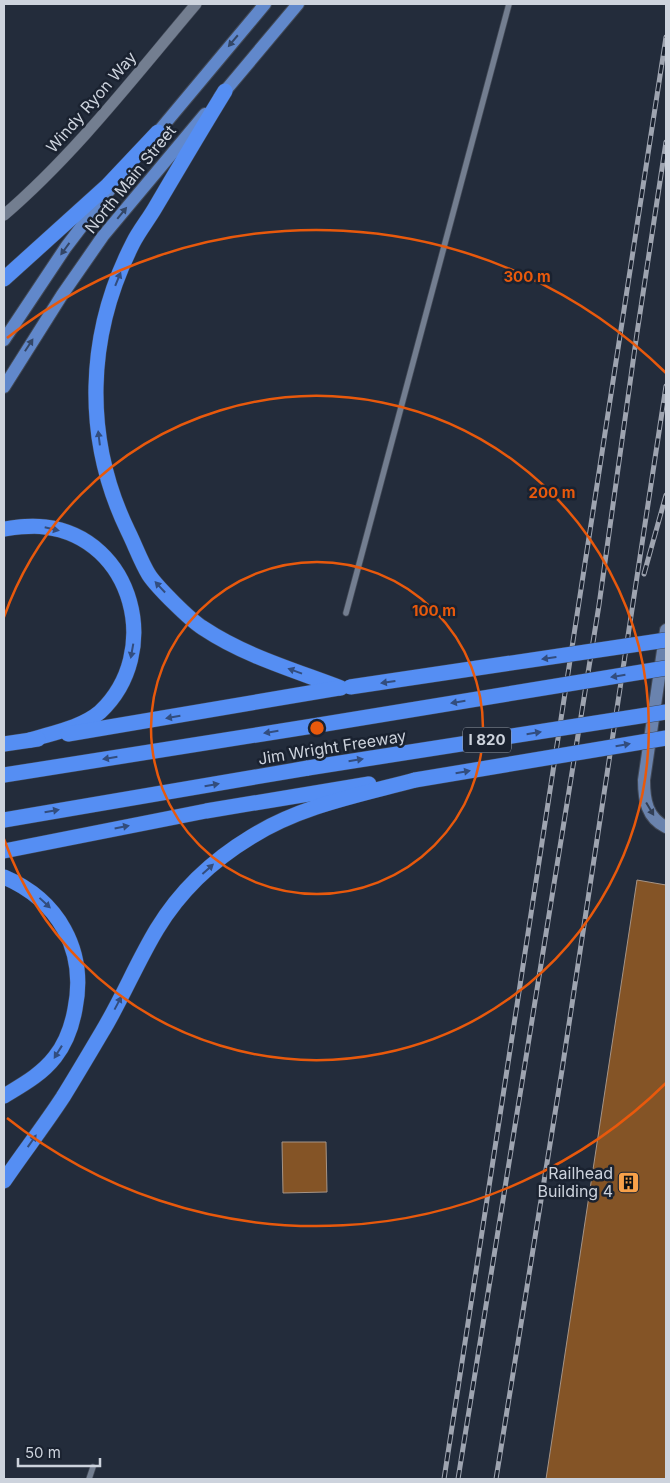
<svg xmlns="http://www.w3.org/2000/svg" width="670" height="1483" font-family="Inter,sans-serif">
	<rect width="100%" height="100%" fill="#232c3b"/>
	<g fill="#845426" stroke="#a69486">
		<path d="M637,880L666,885V1479H546Z"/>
		<path d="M282,1142H326L327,1192L283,1193Z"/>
	</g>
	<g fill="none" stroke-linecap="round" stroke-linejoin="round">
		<defs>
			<g id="lane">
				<path d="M346,613L509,4"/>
				<path d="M89,1479L93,1467"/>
			</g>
			<path id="street" d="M4,215C76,153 134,77 196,4"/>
			<path id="secondary" d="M666,630L644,780C644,800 647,818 666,827"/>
			<g id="primary">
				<path d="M220,97L298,4"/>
				<path d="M153,138L265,4"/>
				<path d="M4,340L66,247L111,188"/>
				<path d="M4,387L62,295L103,236L205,114"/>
			</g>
			<g id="highway">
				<path d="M225,91C201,130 178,169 155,208C148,220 139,231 133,243C86,335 83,438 128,531C135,545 141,562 149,575C157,587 190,620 203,628C245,656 294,670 341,688"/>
				<path d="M4,279L108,185L158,132"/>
				<path d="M4,529C18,527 31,525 45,527C134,538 163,653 100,712C81,728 52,733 30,740"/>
				<path d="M68,734L339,688"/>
				<path d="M4,744L38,739"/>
				<path d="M4,775L319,725"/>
				<path d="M4,820L308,768"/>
				<path d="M4,851L206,811L369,784"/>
				<path d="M4,877C58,900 87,950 75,1009C72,1026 66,1043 55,1057C41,1075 22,1085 4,1096"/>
				<path d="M4,1181C23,1153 44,1126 63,1097C76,1076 89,1054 102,1032C122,999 137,962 157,929C180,891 213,860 251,837C300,806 359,795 415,780"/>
			</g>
		</defs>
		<use href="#lane" stroke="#424956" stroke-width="7"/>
		<use href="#street" stroke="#424956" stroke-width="12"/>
		<use href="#secondary" stroke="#424956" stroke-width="14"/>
		<use href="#primary" stroke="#424956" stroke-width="14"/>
		<use href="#highway" stroke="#424956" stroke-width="16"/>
		<use href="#lane" stroke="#737e90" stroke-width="5.5"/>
		<use href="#street" stroke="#737e90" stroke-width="11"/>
		<use href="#secondary" stroke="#6a83ae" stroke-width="12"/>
		<use href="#primary" stroke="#6188cb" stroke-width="12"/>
		<use href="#highway" stroke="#558ef3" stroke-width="15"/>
		<defs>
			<g id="rail">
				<path d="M644,574L666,495"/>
				<path d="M444,1479L666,37"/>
				<path d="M458,1479L599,605L637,333L666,142"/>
				<path d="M496,1479L562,1070L666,386"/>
			</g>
		</defs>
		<use href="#rail" stroke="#9ea4b0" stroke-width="5"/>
		<use href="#rail" stroke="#1a2230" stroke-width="3" stroke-dasharray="9" stroke-linecap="butt"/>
		<defs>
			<g id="highway-bridge">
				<path d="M350,687L666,640"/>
				<path d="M319,725L666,668"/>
				<path d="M308,768L666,712"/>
				<path d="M415,780L666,738"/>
			</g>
		</defs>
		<use href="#highway-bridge" stroke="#424956" stroke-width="16" stroke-linecap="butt"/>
		<use href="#highway-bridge" stroke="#558ef3" stroke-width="15"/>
	</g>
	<defs><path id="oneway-solid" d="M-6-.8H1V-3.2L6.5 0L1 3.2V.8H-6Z" transform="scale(1.25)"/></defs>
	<g fill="#334666">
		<use href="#oneway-solid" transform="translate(233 41) rotate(130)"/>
		<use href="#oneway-solid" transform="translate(122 213) rotate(-51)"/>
		<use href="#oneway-solid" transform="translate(65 249) rotate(126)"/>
		<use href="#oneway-solid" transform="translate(29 345) rotate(-57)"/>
	</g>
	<g fill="#324d7e">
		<use href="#oneway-solid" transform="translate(118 279) rotate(-68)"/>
		<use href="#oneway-solid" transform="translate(99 438) rotate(-97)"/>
		<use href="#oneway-solid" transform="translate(52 529) rotate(13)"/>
		<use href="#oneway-solid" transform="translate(160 587) rotate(-133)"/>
		<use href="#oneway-solid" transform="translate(132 651) rotate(100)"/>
		<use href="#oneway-solid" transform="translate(549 658) rotate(172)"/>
		<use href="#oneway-solid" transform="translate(295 671) rotate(-160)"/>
		<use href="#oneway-solid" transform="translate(618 676) rotate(171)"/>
		<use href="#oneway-solid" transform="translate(388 682) rotate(172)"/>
		<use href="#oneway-solid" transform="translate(458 702) rotate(171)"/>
		<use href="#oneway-solid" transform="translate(173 717) rotate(170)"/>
		<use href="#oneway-solid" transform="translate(271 732) rotate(171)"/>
		<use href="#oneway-solid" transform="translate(534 733) rotate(-9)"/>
		<use href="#oneway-solid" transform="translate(623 745) rotate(-10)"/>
		<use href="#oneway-solid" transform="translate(110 758) rotate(171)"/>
		<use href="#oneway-solid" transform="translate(356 760) rotate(-9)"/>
		<use href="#oneway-solid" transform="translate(463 772) rotate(-10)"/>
		<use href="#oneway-solid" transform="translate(212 785) rotate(-10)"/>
		<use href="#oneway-solid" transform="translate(52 811) rotate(-10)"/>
		<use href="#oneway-solid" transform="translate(122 827) rotate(-11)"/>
		<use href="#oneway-solid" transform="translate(208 869) rotate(-42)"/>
		<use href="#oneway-solid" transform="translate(45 903) rotate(43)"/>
		<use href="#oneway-solid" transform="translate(118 1003) rotate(-62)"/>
		<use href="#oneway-solid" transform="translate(58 1052) rotate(122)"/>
		<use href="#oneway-solid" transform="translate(32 1141) rotate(-55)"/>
	</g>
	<use fill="#323f56" href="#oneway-solid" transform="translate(650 809) rotate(59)"/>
	<g fill="none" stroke="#e8590c" stroke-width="2.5">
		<circle cx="317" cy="728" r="166"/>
		<path d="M4 617A332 332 0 1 1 4 839"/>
		<path d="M666 1083A498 498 0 0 1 7 1118M7 338A498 498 0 0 1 666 373"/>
	</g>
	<defs>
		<symbol id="building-square" viewBox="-11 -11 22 22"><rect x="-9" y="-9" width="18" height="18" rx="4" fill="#f8a14a" stroke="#1a2230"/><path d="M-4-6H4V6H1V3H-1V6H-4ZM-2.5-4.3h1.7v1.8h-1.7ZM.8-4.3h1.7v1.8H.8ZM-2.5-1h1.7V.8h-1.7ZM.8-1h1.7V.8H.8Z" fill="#111"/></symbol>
	</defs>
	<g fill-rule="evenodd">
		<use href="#building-square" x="616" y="1170" width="25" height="25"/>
	</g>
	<g text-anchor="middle" stroke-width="5" stroke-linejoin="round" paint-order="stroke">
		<rect fill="#1a2230" stroke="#979ea9" stroke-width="1" x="463" y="727.5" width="48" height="25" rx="4"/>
		<g font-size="15" font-weight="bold" fill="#cdd3dd">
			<text x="487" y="745">I 820</text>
		</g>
		<g font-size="16" fill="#cdd3dd" stroke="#1a2230">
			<text transform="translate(91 102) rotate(-49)" y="6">Windy Ryon Way</text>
			<text transform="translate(130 179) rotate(-51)" y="6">North Main Street</text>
			<text transform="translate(332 747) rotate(-9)" y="6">Jim Wright Freeway</text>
		</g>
		<g font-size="16" fill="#cdd3dd" stroke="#1a2230" text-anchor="end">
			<text x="613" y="1179">Railhead<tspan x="613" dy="18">Building 4</tspan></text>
		</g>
	</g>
	<circle cx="317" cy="728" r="8" fill="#e8590c" stroke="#1a2230" stroke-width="2.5"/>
	<g font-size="15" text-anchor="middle" font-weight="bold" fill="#e8590c" stroke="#1a2230" stroke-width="5" stroke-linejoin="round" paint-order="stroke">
		<text x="527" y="282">300 m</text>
		<text x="552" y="498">200 m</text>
		<text x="434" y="616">100 m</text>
	</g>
	<rect width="670" height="1483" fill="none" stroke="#cdd3dd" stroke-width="10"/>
	<path d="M18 1458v8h82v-8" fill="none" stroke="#cdd3dd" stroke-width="2.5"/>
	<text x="25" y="1458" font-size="15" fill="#cdd3dd" stroke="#1a2230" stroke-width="4" paint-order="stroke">50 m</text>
</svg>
